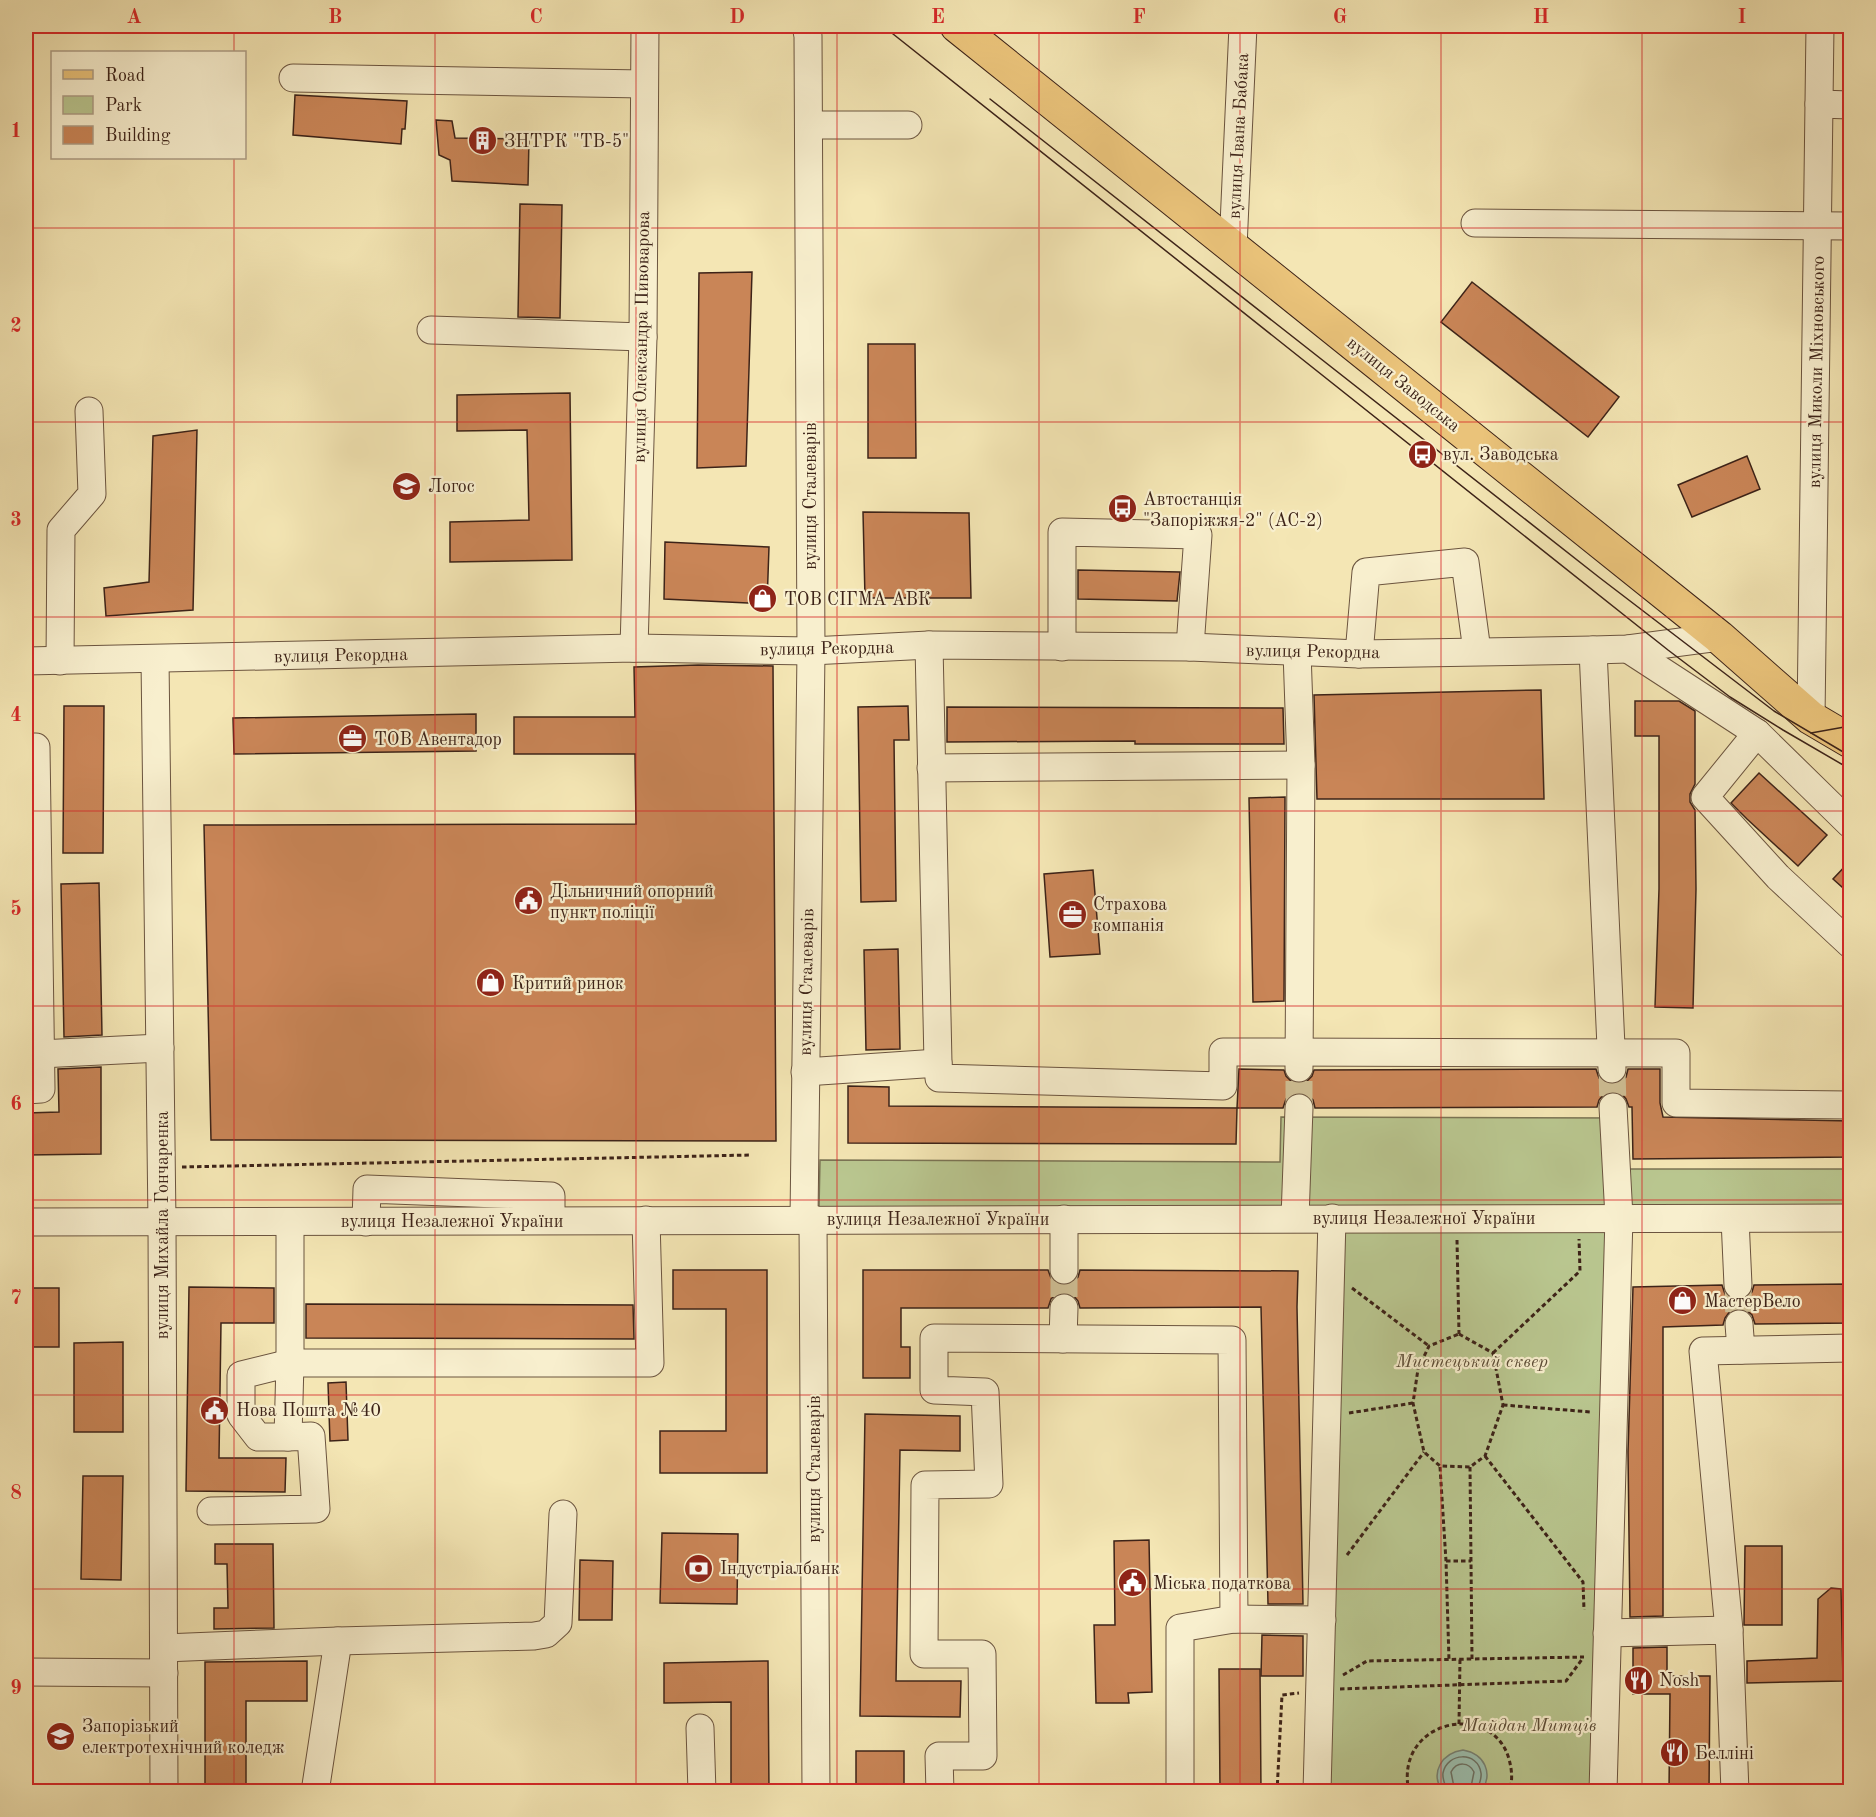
<svg xmlns="http://www.w3.org/2000/svg" width="1876" height="1817" font-family="'Old Standard TT',serif">
	<rect width="100%" height="100%" fill="#f4e6b4"/>
	<filter id="stains"><feTurbulence type="fractalNoise" baseFrequency=".00333" numOctaves="4"/><feColorMatrix values="0 0 0 0 .2 0 0 0 0 .09 0 0 0 0 .02 0 0 0 .5 -.17"/></filter>
	<radialGradient id="worn" r=".72"><stop offset=".6" stop-color="#630" stop-opacity="0"/><stop offset="1" stop-color="#630" stop-opacity=".3"/></radialGradient>
	<g fill="#b9c68f" stroke="#7b7454" stroke-width="1.5">
		<path d="M1281,1117L1623,1118L1624,1169H1849V1210L819,1208L820,1160L1280,1162Z"/>
		<path d="M1619,1217L1603,1791L1317,1792L1332,1218Z"/>
	</g>
	<path fill="#9cbfaf" stroke="#768173" stroke-width="1.5" d="M1463,1750C1485,1754 1493,1773 1482,1791H1442C1430,1772 1442,1753 1463,1750Z"/>
	<g fill="none" stroke-linecap="round" stroke-linejoin="round">
		<g stroke="#6c7164" stroke-width="1.5">
			<path d="M1447,1792C1446,1785 1442,1780 1443,1773C1447,1752 1478,1751 1481,1773C1482,1780 1478,1785 1477,1792"/>
			<path d="M1455,1792L1451,1772C1457,1761 1469,1762 1474,1772L1470,1792"/>
		</g>
	</g>
	<g fill="#c98557" stroke="#3d2318" stroke-width="1.5">
		<path d="M295,95L407,101L405,129H402L401,144L293,135Z"/>
		<path d="M436,120L452,121L455,138L529,139L528,185L452,181L450,160L439,155Z"/>
		<path d="M520,204L562,205L560,318L518,317Z"/>
		<path d="M752,272L746,466L697,468L699,273Z"/>
		<path d="M1472,282L1619,397L1588,437L1441,322Z"/>
		<path d="M868,344H915L916,458H868Z"/>
		<path d="M570,393L572,560L450,562V522L529,520L527,430L457,431V395Z"/>
		<path d="M197,430L193,610L106,616L104,588L149,582L153,436Z"/>
		<path d="M1747,456L1760,489L1692,517L1678,485Z"/>
		<path d="M863,512L969,513L971,598H865Z"/>
		<path d="M665,542L769,547L767,604L664,599Z"/>
		<path d="M1078,570L1180,572L1177,601L1078,599Z"/>
		<path d="M698,665L773,666L776,1141L211,1140L204,825L636,824L635,754H514V717H635L634,667Z"/>
		<path d="M1541,690L1544,799H1317L1314,695Z"/>
		<path d="M1635,701H1679L1695,711V784L1690,794V802L1695,810L1696,889L1693,1008L1655,1007L1659,889V736H1635Z"/>
		<path d="M64,706H104L103,853H63Z"/>
		<path d="M908,706L909,740H894L896,901L861,902L858,707Z"/>
		<path d="M947,707L1283,708L1284,744H1135V741L947,742Z"/>
		<path d="M476,714V751L234,754L233,718Z"/>
		<path d="M1759,773L1827,835L1798,866L1747,819L1731,803Z"/>
		<path d="M1285,797L1284,1001L1253,1002L1249,798Z"/>
		<path d="M1851,860V895L1833,879Z"/>
		<path d="M1093,870L1100,954L1050,957L1044,874Z"/>
		<path d="M99,883L102,1035L64,1037L61,884Z"/>
		<path d="M898,949L900,1049L866,1050L864,950Z"/>
		<path d="M101,1067V1154L26,1155V1113L59,1112L58,1069Z"/>
		<path d="M1239,1069L1284,1070L1286,1076L1291,1081L1299,1084L1307,1081L1312,1076L1314,1070L1596,1069L1599,1078L1605,1083L1612,1085L1621,1082L1626,1077L1628,1069H1660V1103L1663,1117L1851,1121V1157L1633,1159L1632,1107H1629L1626,1099L1621,1093L1613,1091L1604,1094L1599,1100L1597,1107L1315,1108L1313,1100L1308,1095L1299,1092L1292,1094L1286,1099L1283,1108H1237Z"/>
		<path d="M848,1086L889,1087V1106L1237,1108L1236,1144L848,1143Z"/>
		<path d="M673,1270H767V1473H660V1431H726V1309H673Z"/>
		<path d="M863,1270H1048L1051,1278L1056,1283L1063,1286L1072,1283L1078,1277L1080,1270L1298,1271L1297,1307L1303,1604H1268L1261,1307L1080,1308L1078,1301L1073,1295L1064,1292L1057,1294L1051,1299L1048,1308H901V1347H910V1378H863Z"/>
		<path d="M1851,1284V1323L1755,1324L1752,1315L1746,1310L1738,1308L1730,1311L1725,1318L1723,1325L1663,1327V1616L1630,1617L1628,1452L1633,1287L1722,1285L1725,1294L1731,1299L1738,1301L1747,1298L1752,1292L1754,1285Z"/>
		<path d="M189,1287L274,1288V1323H221L219,1458H286L285,1492L186,1491Z"/>
		<rect x="26" y="1288" width="33" height="59"/>
		<path d="M306,1304L633,1305L634,1339L306,1338Z"/>
		<path d="M123,1342V1432H74V1343Z"/>
		<path d="M346,1382L348,1440L330,1441L328,1383Z"/>
		<path d="M865,1414L960,1416V1451L900,1450L896,1681H961L960,1717L860,1716Z"/>
		<path d="M83,1476H123L121,1580L81,1579Z"/>
		<path d="M662,1533L738,1534L737,1604L660,1603Z"/>
		<path d="M1149,1540L1152,1692L1128,1693L1129,1703H1096L1094,1625H1115L1114,1541Z"/>
		<path d="M215,1544H273L274,1628L214,1629V1608H228L227,1564H215Z"/>
		<path d="M1745,1546H1782V1625H1744Z"/>
		<path d="M580,1560L613,1561L612,1620H579Z"/>
		<path d="M1831,1588L1841,1589L1843,1681L1747,1683V1661L1817,1658L1818,1599Z"/>
		<path d="M1262,1635L1303,1636V1676H1261Z"/>
		<path d="M1667,1647V1676H1710L1709,1791H1669L1670,1694H1633V1648Z"/>
		<path d="M307,1661V1701H246V1791H205V1662Z"/>
		<path d="M768,1661L769,1791H731V1702L664,1703V1663Z"/>
		<path d="M1219,1669H1260L1261,1791H1220Z"/>
		<path d="M856,1751H904V1789H893V1791H856Z"/>
	</g>
	<g fill="none" stroke-linecap="round" stroke-linejoin="round">
		<g stroke="#cfbf95" stroke-width="27" stroke-dasharray="27 14" stroke-linecap="butt">
			<path d="M1612,1069L1613,1107"/>
			<path d="M1299,1108V1070"/>
			<path d="M1064,1270V1308"/>
			<path d="M1738,1285L1739,1324"/>
		</g>
		<defs>
			<g id="minor">
				<path d="M293,78L644,84"/>
				<path d="M1819,104L1850,105"/>
				<path d="M809,125H908"/>
				<path d="M1475,223L1850,226"/>
				<path d="M1233,247L1243,26"/>
				<path d="M431,330L643,337"/>
				<path d="M929,645L938,1063"/>
				<path d="M1062,647V532L1198,535L1190,647"/>
				<path d="M634,648L643,337L645,26"/>
				<path d="M1628,649L1757,733L1850,824"/>
				<path d="M1593,650L1612,1069"/>
				<path d="M1297,652L1301,765L1299,1068"/>
				<path d="M1359,654L1366,572L1465,562L1477,651"/>
				<path d="M155,659L162,1223L164,1792"/>
				<path d="M26,661L634,648L811,651L929,645L1190,647L1359,654L1593,650L1628,649L1719,637"/>
				<path d="M60,661L61,530L92,494L89,411"/>
				<path d="M1811,718L1820,26"/>
				<path d="M1757,733L1705,797L1778,877L1850,944"/>
				<path d="M26,747H36L41,1089L26,1090"/>
				<path d="M931,768L1301,765"/>
				<path d="M40,1054L160,1048"/>
				<path d="M805,1072L938,1063L939,1078L1223,1086V1052L1676,1053V1103L1850,1105"/>
				<path d="M1295,1218L1299,1108"/>
				<path d="M804,1219L811,651L808,36L806,26"/>
				<path d="M813,1219L816,1792"/>
				<path d="M1735,1219L1738,1285"/>
				<path d="M26,1222L1850,1218"/>
				<path d="M290,1222V1363H650L646,1220"/>
				<path d="M366,1222L367,1189L551,1196V1220"/>
				<path d="M1064,1270V1219"/>
				<path d="M1739,1324L1741,1350"/>
				<path d="M1063,1339L1064,1308"/>
				<path d="M290,1363L288,1437H258L241,1415V1375Z"/>
				<path d="M211,1511L316,1509L311,1436L288,1437"/>
				<path d="M1729,1630L1703,1351L1850,1348"/>
				<path d="M1607,1633L1729,1630L1735,1792"/>
				<path d="M338,1641L534,1636L546,1634L558,1623L563,1514"/>
				<path d="M164,1648L338,1641L315,1792"/>
				<path d="M26,1672L164,1673"/>
				<path d="M700,1728L702,1792"/>
				<path d="M940,1792L939,1756H983L982,1654H924L925,1485L989,1484L985,1392L934,1390V1338L1232,1340L1234,1619"/>
				<path d="M1180,1792V1628L1234,1619L1322,1620"/>
				<path d="M1317,1792L1332,1218"/>
				<path d="M1603,1792L1619,1217L1613,1107"/>
			</g>
			<path id="major" d="M957,26L1719,637L1811,718L1850,741"/>
		</defs>
		<use href="#minor" stroke="#6b543f" stroke-width="29"/>
		<use href="#major" stroke="#3d2318" stroke-width="35"/>
		<g stroke="#3d2318" stroke-width="3" stroke-dasharray="4.5 3" stroke-linecap="butt">
			<path d="M182,1167L751,1155"/>
			<path d="M1457,1240L1459,1334"/>
			<path d="M1352,1288L1429,1346"/>
			<path d="M1459,1334L1493,1353L1503,1405L1485,1456L1470,1467L1440,1466L1424,1452L1413,1403L1418,1369L1429,1346Z"/>
			<path d="M1493,1353L1580,1271L1579,1239"/>
			<path d="M1503,1405L1591,1412"/>
			<path d="M1349,1413L1413,1403"/>
			<path d="M1485,1456L1583,1582L1584,1610"/>
			<path d="M1440,1467L1446,1561L1449,1660"/>
			<path d="M1470,1467L1472,1659L1584,1657"/>
			<path d="M1347,1555L1424,1452"/>
			<path d="M1446,1561H1471"/>
			<path d="M1343,1675L1367,1661L1472,1659"/>
			<path d="M1340,1689L1566,1681L1583,1658"/>
			<path d="M1459,1724L1460,1659"/>
			<path d="M1277,1792L1282,1695L1299,1693"/>
			<path d="M1409,1792C1393,1720 1492,1699 1509,1759C1512,1770 1513,1781 1509,1792"/>
		</g>
		<use href="#minor" stroke="#f8efce" stroke-width="27"/>
		<use href="#major" stroke="#eac37a" stroke-width="33"/>
		<g stroke="#3d2318" stroke-width="1.5">
			<path d="M883,26L1668,650L1730,697L1783,730L1850,769"/>
			<path d="M990,99L1600,578L1774,711L1850,756"/>
			<path d="M1811,733L1850,726"/>
		</g>
	</g>
	<path fill="none" stroke="#d62828" stroke-width="1.5" stroke-opacity="0.55" d="M234,26V52M435,26V1792M636,26V1792M837,26V1792M1039,26V1792M1240,26V1792M1441,26V1792M1642,26V1792M234,158V1792M26,228H1850M26,422H1850M26,617H1850M26,811H1850M26,1006H1850M26,1200H1850M26,1395H1850M26,1589H1850"/>
	<defs>
		<symbol id="building-disc" viewBox="-11 -11 22 22"><circle r="9.5" fill="#8f2418" stroke="#f8efce"/><path d="M-4-6H4V6H1V3H-1V6H-4ZM-2.5-4.3h1.7v1.8h-1.7ZM.8-4.3h1.7v1.8H.8ZM-2.5-1h1.7V.8h-1.7ZM.8-1h1.7V.8H.8Z" fill="#fff"/></symbol>
		<symbol id="bus-disc" viewBox="-11 -11 22 22"><circle r="9.5" fill="#8f2418" stroke="#f8efce"/><path d="M-5-6H5V4H4V6H2V4H-2V6H-4V4H-5ZM-3.5-4V0h7V-4ZM-3.5 1.2v1.5H-2V1.2ZM2 1.2v1.5H3.5V1.2Z" fill="#fff"/></symbol>
		<symbol id="school-disc" viewBox="-11 -11 22 22"><circle r="9.5" fill="#8f2418" stroke="#f8efce"/><path d="M0-5L7-2L0 1L-7-2ZM-4 1L0 2.5L4 1V4Q0 6-4 4Z" fill="#fff"/></symbol>
		<symbol id="shop-disc" viewBox="-11 -11 22 22"><circle r="9.5" fill="#8f2418" stroke="#f8efce"/><path d="M-5-2.5h2.3a2.7 3.5 0 0 1 5.4 0H5L5.5 6h-11ZM-1.5-2.5h3a1.5 2.3 0 0 0-3 0Z" fill="#fff"/></symbol>
		<symbol id="office-disc" viewBox="-11 -11 22 22"><circle r="9.5" fill="#8f2418" stroke="#f8efce"/><path d="M-6-3h4V-5.5h4V-3h4V5H-6ZM-1-4.5V-3h2v-1.5ZM-6 0V1H6V0Z" fill="#fff"/></symbol>
		<symbol id="civic-disc" viewBox="-11 -11 22 22"><circle r="9.5" fill="#8f2418" stroke="#f8efce"/><path d="M-.6-6.5H3V-4.5H.6V-3L4-1V1h2V6H-6V1h2V-1L-.6-3ZM-1.2 2.5V6h2.4V2.5Z" fill="#fff"/></symbol>
		<symbol id="bank-disc" viewBox="-11 -11 22 22"><circle r="9.5" fill="#8f2418" stroke="#f8efce"/><path d="M-6-4H6V4H-6ZM0-2.3a2.3 2.3 0 1 0 0 4.6a2.3 2.3 0 1 0 0-4.6Z" fill="#fff"/></symbol>
		<symbol id="restaurant-disc" viewBox="-11 -11 22 22"><circle r="9.5" fill="#8f2418" stroke="#f8efce"/><path d="M-5-6h1v4h1v-4h1v4h1v-4h1v5L-1.5 .5V6h-2V.5L-5-1ZM5-6V6H3V1.5H1.5Q1.5-4 5-6Z" fill="#fff"/></symbol>
		<symbol id="university-disc" viewBox="-11 -11 22 22"><circle r="9.5" fill="#8f2418" stroke="#f8efce"/><path d="M0-5L7-2L0 1L-7-2ZM-4 1L0 2.5L4 1V4Q0 6-4 4Z" fill="#fff"/></symbol>
	</defs>
	<g fill-rule="evenodd">
		<use href="#building-disc" x="466" y="124" width="33" height="33"/>
		<use href="#bus-disc" x="1406" y="438" width="33" height="33"/>
		<use href="#school-disc" x="390" y="470" width="33" height="33"/>
		<use href="#bus-disc" x="1106" y="492" width="33" height="33"/>
		<use href="#shop-disc" x="746" y="582" width="33" height="33"/>
		<use href="#office-disc" x="336" y="722" width="33" height="33"/>
		<use href="#civic-disc" x="512" y="884" width="33" height="33"/>
		<use href="#office-disc" x="1056" y="898" width="33" height="33"/>
		<use href="#shop-disc" x="474" y="966" width="33" height="33"/>
		<use href="#shop-disc" x="1666" y="1284" width="33" height="33"/>
		<use href="#civic-disc" x="198" y="1394" width="33" height="33"/>
		<use href="#bank-disc" x="682" y="1552" width="33" height="33"/>
		<use href="#civic-disc" x="1116" y="1566" width="33" height="33"/>
		<use href="#restaurant-disc" x="1622" y="1664" width="33" height="33"/>
		<use href="#university-disc" x="44" y="1720" width="33" height="33"/>
		<use href="#restaurant-disc" x="1658" y="1736" width="33" height="33"/>
	</g>
	<g text-anchor="middle" stroke-width="4.5" stroke-linejoin="round" paint-order="stroke">
		<g font-size="18" fill="#3d2318" stroke="#f8efce">
			<text transform="translate(1238 136) rotate(-87)" y="6">вулиця Івана Бабака</text>
			<text transform="translate(641 337) rotate(-89)" y="6">вулиця Олександра Пивоварова</text>
			<text transform="translate(1816 372) rotate(-89)" y="6">вулиця Миколи Міхновського</text>
			<text transform="translate(1404 384) rotate(39)" y="6">вулиця Заводська</text>
			<text transform="translate(810 496) rotate(-90)" y="6">вулиця Сталеварів</text>
			<text transform="translate(827 648) rotate(-1)" y="6">вулиця Рекордна</text>
			<text transform="translate(1313 651) rotate(1)" y="6">вулиця Рекордна</text>
			<text transform="translate(341 655) rotate(-1)" y="6">вулиця Рекордна</text>
			<text transform="translate(806 982) rotate(-89)" y="6">вулиця Сталеварів</text>
			<text x="1424" y="1224">вулиця Незалежної України</text>
			<text x="938" y="1225">вулиця Незалежної України</text>
			<text x="452" y="1227">вулиця Незалежної України</text>
			<text transform="translate(162 1225) rotate(-90)" y="6">вулиця Михайла Гончаренка</text>
			<text transform="translate(814 1469) rotate(-90)" y="6">вулиця Сталеварів</text>
		</g>
		<g font-size="18" fill="#3d2318" stroke="#f8efce" text-anchor="start">
			<text x="504" y="147">ЗНТРК "ТВ-5"</text>
			<text x="1443" y="460">вул. Заводська</text>
			<text x="428" y="492">Логос</text>
			<text x="1143" y="505">Автостанція<tspan x="1143" dy="21">"Запоріжжя-2" (АС-2)</tspan></text>
			<text x="784" y="605">ТОВ СІГМА АВК</text>
			<text x="374" y="745">ТОВ Авентадор</text>
			<text x="550" y="897">Дільничний опорний<tspan x="550" dy="21">пункт поліції</tspan></text>
			<text x="1093" y="910">Страхова<tspan x="1093" dy="21">компанія</tspan></text>
			<text x="512" y="989">Критий ринок</text>
			<text x="1704" y="1307">МастерВело</text>
			<text x="236" y="1416">Нова Пошта №40</text>
			<text x="720" y="1574">Індустріалбанк</text>
			<text x="1153" y="1589">Міська податкова</text>
			<text x="1659" y="1686">Nosh</text>
			<text x="82" y="1732">Запорізький<tspan x="82" dy="21">електротехнічний коледж</tspan></text>
			<text x="1695" y="1759">Белліні</text>
		</g>
		<g font-size="18" font-style="italic" fill="#5c4c36" stroke="#f8efce">
			<text x="1472" y="1367">Мистецький сквер</text>
			<text x="1529" y="1731">Майдан Митців</text>
		</g>
	</g>
	<rect width="1876" height="1817" fill="none" stroke="#f4e6b4" stroke-width="66"/>
	<rect x="51" y="51" width="195" height="108" fill="#f8efce" stroke="#ad9d85" stroke-width="1.5"/>
	<rect x="63" y="70" width="30" height="9" fill="#eac37a" stroke="#ad9d85" stroke-width="1.5"/>
	<text x="105" y="81" font-size="18" fill="#3d2318">Road</text>
	<rect x="63" y="96" width="30" height="18" fill="#b9c68f" stroke="#ad9d85" stroke-width="1.5"/>
	<text x="105" y="111" font-size="18" fill="#3d2318">Park</text>
	<rect x="63" y="126" width="30" height="18" fill="#c98557" stroke="#ad9d85" stroke-width="1.5"/>
	<text x="105" y="141" font-size="18" fill="#3d2318">Building</text>
	<rect x="33" y="33" width="1810" height="1751" fill="none" stroke="#d62828" stroke-width="2"/>
	<g font-size="20" text-anchor="middle" font-weight="bold" fill="#d62828">
		<text x="134" y="23">A</text>
		<text x="335" y="23">B</text>
		<text x="536" y="23">C</text>
		<text x="737" y="23">D</text>
		<text x="938" y="23">E</text>
		<text x="1139" y="23">F</text>
		<text x="1340" y="23">G</text>
		<text x="1541" y="23">H</text>
		<text x="1742" y="23">I</text>
		<text x="16" y="137">1</text>
		<text x="16" y="332">2</text>
		<text x="16" y="526">3</text>
		<text x="16" y="721">4</text>
		<text x="16" y="915">5</text>
		<text x="16" y="1110">6</text>
		<text x="16" y="1304">7</text>
		<text x="16" y="1499">8</text>
		<text x="16" y="1694">9</text>
	</g>
	<rect width="100%" height="100%" filter="url(#stains)"/>
	<rect width="100%" height="100%" fill="url(#worn)"/>
</svg>
